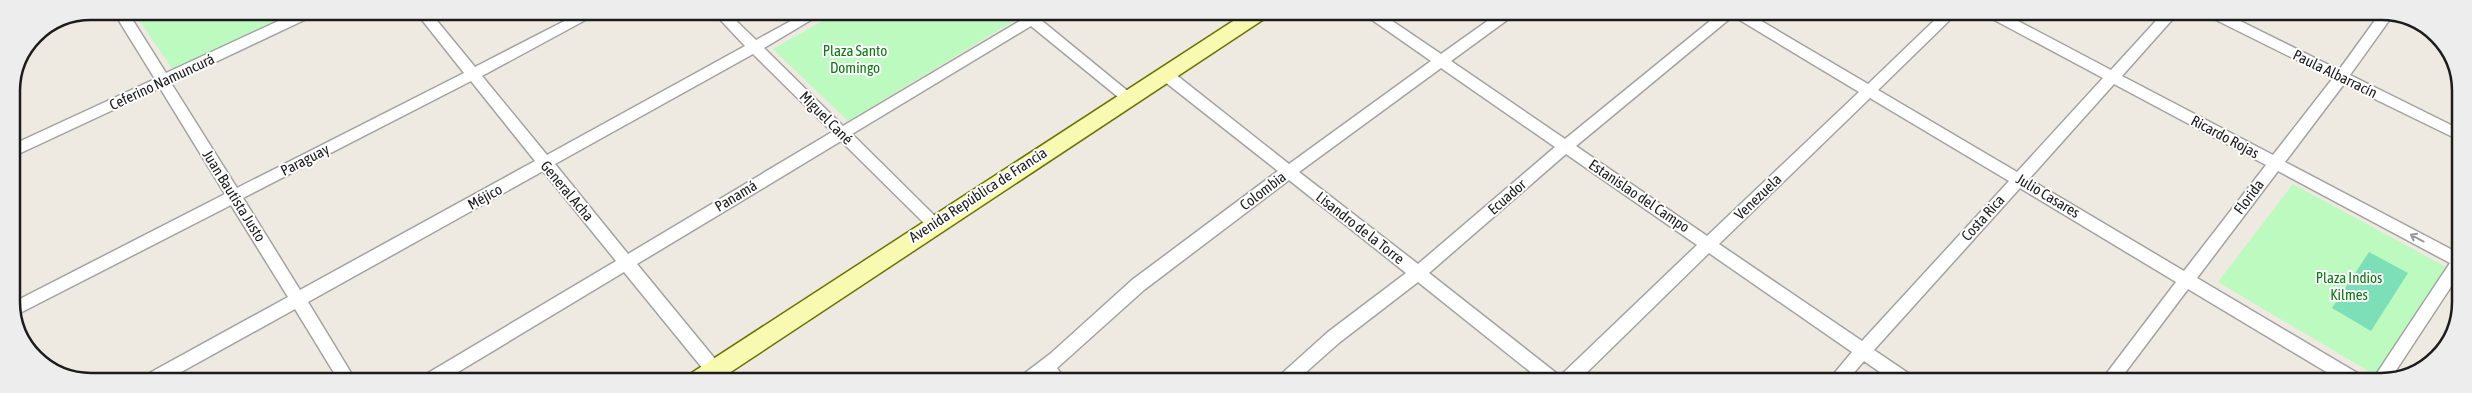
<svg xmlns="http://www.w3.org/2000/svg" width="2472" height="393" font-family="'Asap Condensed',sans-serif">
	<rect width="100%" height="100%" fill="#eee9e1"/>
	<g fill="#bcfac0">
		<path d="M133,11H301L173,70Z"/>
		<path d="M840,11L1011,12L1019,18L848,121L773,49Z"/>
		<path d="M2293,184L2446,267L2377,376L2218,282Z"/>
	</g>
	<path fill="#7ddfb7" d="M2369,252L2408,273L2371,331L2332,308Z"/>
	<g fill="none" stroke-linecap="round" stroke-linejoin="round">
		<defs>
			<g id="street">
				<path d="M113,11H127L166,73L300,11H318L317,14L171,83L237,188L464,73L415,11H429L475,67L584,11H602L482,76L547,155L745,46L712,11H726L756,40L809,11H826L764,48L843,126L1023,19L1017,12H1050L1041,20L1135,97L1133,101H1123L1031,26L852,134L939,220L942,224L939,228L934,230L929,228L841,141L637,264L720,365L722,370L720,375L714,377L708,375L624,272L443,381H421L423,376L616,261L543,171L308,302L356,381H339L295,309L165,381H142L144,376L288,297L231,205L14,316V302L225,194L160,88L12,157V145L155,79ZM753,54L832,132L628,254L555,164ZM471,81L535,161L300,290L243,198Z"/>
				<path d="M1364,12H1379L1441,54L1500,12H1515L1514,15L1451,61L1565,139L1721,12H1746L1868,84L1943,12H1958L1878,90L2017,172L2103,78L1985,15L1983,12H2001L2111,70L2164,12H2179L2122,76L2273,155L2333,78L2206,15L2204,12H2222L2339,70L2381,12L2394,13L2393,15L2350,75L2459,129V140L2344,84L2285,162L2460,254V273L2391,378L2382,382H2371L2450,263L2278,171L2197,278L2364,377L2366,382H2343L2188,289L2118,382H2100L2176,282L2020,188L1874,350L1914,377L1916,382H1894L1864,361L1846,382H1827L1852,352L1709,253L1577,382H1543L1418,282L1340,342L1296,381H1277L1279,376L1328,332L1406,273L1289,180L1144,290L1057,368L1066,381H1048L1044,378L1039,381H1019L1021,376L1050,354L1132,280L1278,171L1160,78L1158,74L1160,70H1170L1289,164L1431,61L1365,15ZM1733,16L1859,92L1707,236L1576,146ZM1441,68L1555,147L1418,264L1299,172ZM2114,84L2266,165L2184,271L2029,179ZM1870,98L2009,181L1862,341L1719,244ZM1566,154L1697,245L1560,376L1429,273Z"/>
			</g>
			<path id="secondary" d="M1247,12H1269L1267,17L717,381H686L690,374Z"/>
		</defs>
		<use href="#street" stroke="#a3a3a3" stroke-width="3"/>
		<use href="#secondary" stroke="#697402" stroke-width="3"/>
		<use href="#street" fill="#fff" fill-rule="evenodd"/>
		<use href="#secondary" fill="#f8fab2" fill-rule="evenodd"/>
	</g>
	<defs><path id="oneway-shaft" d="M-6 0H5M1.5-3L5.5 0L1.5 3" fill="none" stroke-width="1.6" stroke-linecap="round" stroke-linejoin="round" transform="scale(1.25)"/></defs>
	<use stroke="#999" href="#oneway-shaft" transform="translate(2417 238) rotate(-152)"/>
	<g text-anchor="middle" stroke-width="4" stroke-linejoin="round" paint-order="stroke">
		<g font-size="15" fill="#097b10" stroke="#fff">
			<text x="855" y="56">Plaza Santo<tspan x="855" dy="17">Domingo</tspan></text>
			<text x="2349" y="283">Plaza Indios<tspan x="2349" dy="17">Kilmes</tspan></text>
		</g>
		<g font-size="15" fill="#1c1c1c" stroke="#fff">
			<text transform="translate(2335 74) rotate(26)" y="5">Paula Albarracín</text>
			<text transform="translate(162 82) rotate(-25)" y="5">Ceferino Namuncurá</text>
			<text transform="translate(826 118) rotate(45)" y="5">Miguel Cané</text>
			<text transform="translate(2225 137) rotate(28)" y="5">Ricardo Rojas</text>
			<text transform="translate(305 160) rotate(-27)" y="5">Paraguay</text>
			<text transform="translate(567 191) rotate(50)" y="5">General Acha</text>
			<text transform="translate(1263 191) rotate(-37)" y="5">Colombia</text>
			<text transform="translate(978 195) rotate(-33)" y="5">Avenida República de Francia</text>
			<text transform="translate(234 196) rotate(58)" y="5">Juan Bautista Justo</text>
			<text transform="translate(736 196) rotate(-31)" y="5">Panamá</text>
			<text transform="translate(1639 196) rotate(34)" y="5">Estanislao del Campo</text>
			<text transform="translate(2048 196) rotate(31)" y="5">Julio Casares</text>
			<text transform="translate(485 197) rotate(-29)" y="5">Méjico</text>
			<text transform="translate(1507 197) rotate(-41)" y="5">Ecuador</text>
			<text transform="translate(1758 197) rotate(-44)" y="5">Venezuela</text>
			<text transform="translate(2249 197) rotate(-53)" y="5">Florida</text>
			<text transform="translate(1983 218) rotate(-48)" y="5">Costa Rica</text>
			<text transform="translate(1360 228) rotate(38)" y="5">Lisandro de la Torre</text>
		</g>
	</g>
	<path d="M0 0H2472V393H0ZM91 20H2381A71 71 0 0 1 2452 91V302A71 71 0 0 1 2381 373H91A71 71 0 0 1 20 302V91A71 71 0 0 1 91 20Z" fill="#ededed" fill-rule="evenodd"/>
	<path fill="none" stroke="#1c1c1c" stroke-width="2.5" d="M91 20H2381A71 71 0 0 1 2452 91V302A71 71 0 0 1 2381 373H91A71 71 0 0 1 20 302V91A71 71 0 0 1 91 20Z"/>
</svg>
